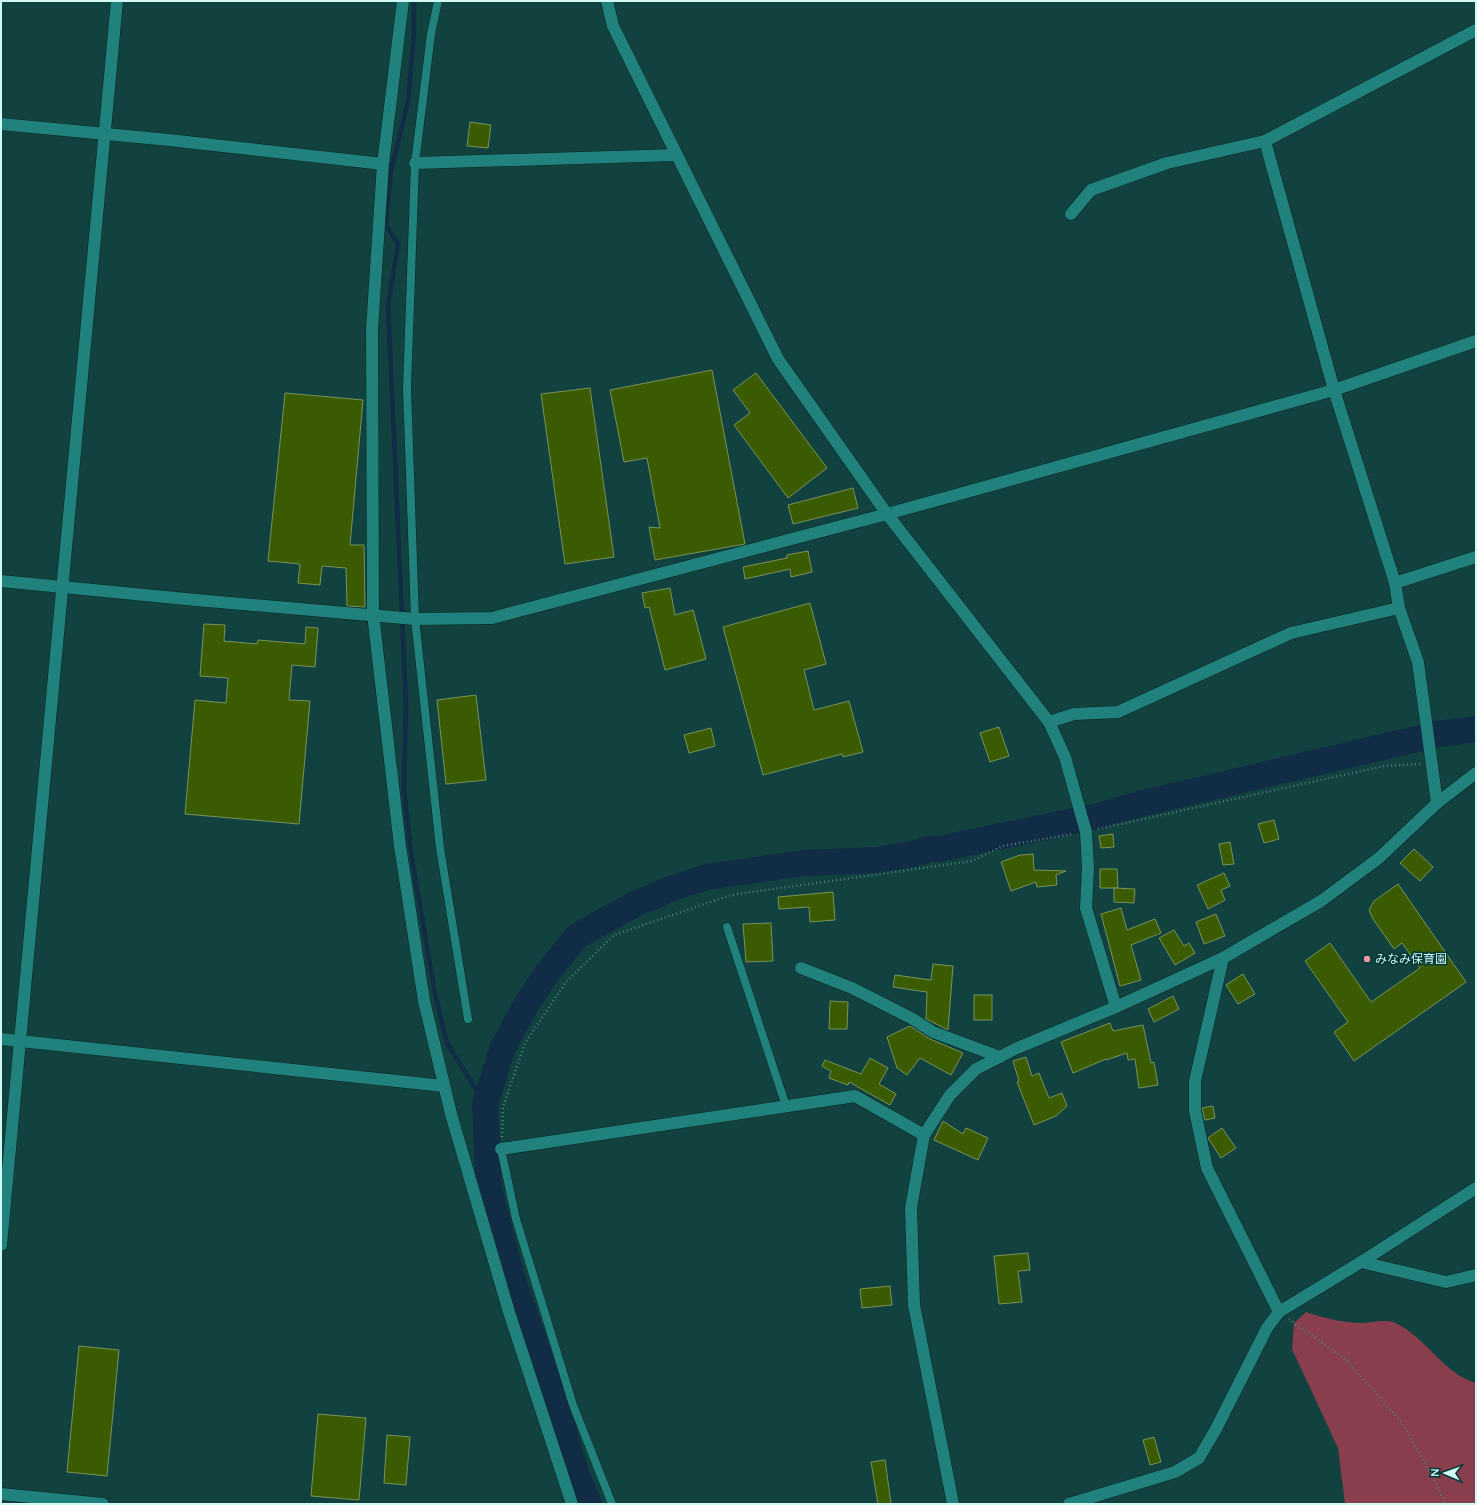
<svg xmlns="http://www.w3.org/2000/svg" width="1477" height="1505" font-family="Lato,'Noto Sans JP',sans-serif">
	<rect width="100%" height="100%" fill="#11423f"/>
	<path fill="#883e4d" d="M1306,1312C1323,1318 1341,1322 1359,1323C1369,1323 1384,1319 1393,1322C1425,1335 1443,1374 1476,1383V1504H1345L1338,1448L1292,1349L1294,1323Z"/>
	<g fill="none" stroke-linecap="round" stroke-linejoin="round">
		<path stroke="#112c45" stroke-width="4.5" d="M414,1V33L408,102L391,171L386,225L398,244L388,305L406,704L404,790L411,852L435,994L447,1043L485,1104"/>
		<path stroke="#112c45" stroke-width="26" d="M589,1504L576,1473L558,1410L511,1274L489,1189L485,1104L503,1047L526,1005L545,976L577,936L635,904L673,888L707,877L804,863L878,860L922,852L926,849H939L1098,816L1140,804L1438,734L1476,729"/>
	</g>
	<g fill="#3b5b03" stroke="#78935b">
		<path d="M470,122L491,125L488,148L467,146Z"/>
		<path d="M712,370L745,544L655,560L649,527L660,528L647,458L624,462L610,390Z"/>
		<path d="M756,373L827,468L788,498L734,425L750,413L733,390Z"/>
		<path d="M590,388L614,557L565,564L541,394Z"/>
		<path d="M285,393L363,400L350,545H364L365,607L347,606L346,568L322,566L320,585L298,583L300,564L268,561Z"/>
		<path d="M853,488L858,508L793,524L788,505Z"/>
		<path d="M808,551L812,572L791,577L790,569L745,579L743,567L787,558V555Z"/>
		<path d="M670,588L675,615L693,610L706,659L665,670L649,607L645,608L642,593Z"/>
		<path d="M810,603L826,664L804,670L814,710L849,701L863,752L843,757L842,754L763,775L723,627Z"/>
		<path d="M204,624L225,625L224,641L257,644L258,640L305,644L306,627L318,628L315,667L292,665L289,700L310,701L299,824L185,814L195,700L226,703L228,678L200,676Z"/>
		<path d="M476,695L486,780L446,784L437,700Z"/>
		<path d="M999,727L1009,756L990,762L980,733Z"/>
		<path d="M711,728L715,746L689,753L684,735Z"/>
		<path d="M1274,820L1279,839L1264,843L1258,824Z"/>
		<path d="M1113,834L1114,847L1101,848L1099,836Z"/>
		<path d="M1230,842L1234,864L1223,865L1219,844Z"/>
		<path d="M1414,849L1433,867L1420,881L1400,863Z"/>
		<path d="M1033,854L1034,870L1066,871L1056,875L1057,885L1037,887L1036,882L1011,891L1001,862L1020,855Z"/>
		<path d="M1100,869H1117L1118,888H1100Z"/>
		<path d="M1224,873L1230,886L1221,890L1225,900L1208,909L1197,885Z"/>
		<path d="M1398,884L1466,982L1354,1061L1334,1032L1348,1022L1305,961L1330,943L1371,1002L1420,968L1402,943L1394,949L1373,919L1369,910L1374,901Z"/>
		<path d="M1114,888L1135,889L1134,903L1114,902Z"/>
		<path d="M833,892L835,920L810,922L809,907L779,909L778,897Z"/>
		<path d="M1121,908L1127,930L1155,919L1161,933L1131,945L1141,980L1120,986L1101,914Z"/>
		<path d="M1216,914L1225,936L1204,944L1196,922Z"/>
		<path d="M771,923L773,961L746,962L743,924Z"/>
		<path d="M1174,930L1184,946L1189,943L1195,953L1175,965L1159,938Z"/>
		<path d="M933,964L953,966L948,1030L926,1019L927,992L893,987L895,975L931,980Z"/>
		<path d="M1243,974L1255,994L1238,1004L1226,985Z"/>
		<rect x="974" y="995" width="18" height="25"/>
		<path d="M1173,996L1179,1009L1154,1022L1148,1009Z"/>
		<path d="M830,1001L848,1002L847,1029H829Z"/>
		<path d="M1110,1023L1113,1031L1143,1025L1151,1063L1154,1062L1158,1085L1139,1088L1135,1059L1128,1060L1127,1053L1106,1060V1059L1073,1073L1061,1042Z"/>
		<path d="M910,1026L930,1039L963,1053L951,1075L920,1058L907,1075L897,1068L887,1037Z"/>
		<path d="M1026,1057L1032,1076L1039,1073L1049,1098L1062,1093L1067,1106L1056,1116L1034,1125L1017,1082L1019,1081L1013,1061Z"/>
		<path d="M870,1058L888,1068L879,1084L896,1094L890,1105L849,1082L848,1085L829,1078L831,1071L822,1066L825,1060L861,1074Z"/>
		<path d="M1213,1106L1215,1118L1205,1120L1202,1108Z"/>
		<path d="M943,1121L963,1134L966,1128L988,1138L978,1160L934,1140Z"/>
		<path d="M1222,1128L1236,1148L1221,1158L1208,1138Z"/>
		<path d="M1028,1253L1030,1270L1018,1271L1022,1302L999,1304L994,1256Z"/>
		<path d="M890,1286L892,1305L862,1308L860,1289Z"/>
		<path d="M79,1346L119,1350L107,1476L67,1472Z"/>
		<path d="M318,1414L366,1418L359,1500L311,1496Z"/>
		<path d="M387,1435L410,1437L406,1485L384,1483Z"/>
		<path d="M1154,1437L1161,1462L1150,1465L1143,1440Z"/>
		<path d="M885,1460L891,1504H878L871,1462Z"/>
	</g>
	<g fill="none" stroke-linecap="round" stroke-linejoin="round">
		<defs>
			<g id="lane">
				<path d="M438,1L431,34L415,163L407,388L415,619L440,848L468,1019"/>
				<path d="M727,927L786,1106"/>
				<path d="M501,1149L516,1219L573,1405L612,1504"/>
			</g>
			<g id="street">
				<path d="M403,1L383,164L372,329L373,614L400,846L424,1001L451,1114L509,1312L572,1504"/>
				<path d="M1,124L169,140L383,164"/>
				<path d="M1265,141L1334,390L1395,583L1399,608L1418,662L1437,803"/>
				<path d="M415,163L675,155"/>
				<path d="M1071,214L1091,190L1167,163L1265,141L1476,30"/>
				<path d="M1,581L196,600L415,619L492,618L887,514L1334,390L1476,341"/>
				<path d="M1395,583L1476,557"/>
				<path d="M1049,722L1074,714L1118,712L1291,633L1399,608"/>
				<path d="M1223,958L1195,1081V1111L1207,1168L1279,1312"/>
				<path d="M801,968L852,988L911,1018L933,1032L1000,1057"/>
				<path d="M1,1039L444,1086"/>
				<path d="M501,1149L855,1096L924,1135"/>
				<path d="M1,1245L117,1"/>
				<path d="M1361,1262L1446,1282L1476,1275"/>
				<path d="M1,1494L103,1504"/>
				<path d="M1069,1504L1175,1472L1199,1458L1216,1429L1267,1328L1279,1312L1361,1262L1476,1188"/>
			</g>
			<g id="secondary">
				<path d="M607,1L613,26L778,359L887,514L1049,722L1065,757L1086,832L1088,867L1086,908L1116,1007"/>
				<path d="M953,1504L914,1305L911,1208L924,1135L950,1095L976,1069L1015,1049L1116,1007L1223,958L1321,901L1379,858L1437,803L1476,773"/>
			</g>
		</defs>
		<use href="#lane" stroke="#092624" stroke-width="9"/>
		<use href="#street" stroke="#092624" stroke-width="13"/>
		<use href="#secondary" stroke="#092624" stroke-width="13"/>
		<g stroke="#517f7c" stroke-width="2.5" stroke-dasharray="1 3" stroke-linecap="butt">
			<path d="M1098,829L1384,766L1420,764"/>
			<path d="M502,1137L503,1107L525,1043L566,982L614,935L731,895L972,861L1003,846L1073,834"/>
			<path d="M1289,1319L1346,1360L1402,1423L1435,1481L1445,1504"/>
		</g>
		<use href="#lane" stroke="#21817c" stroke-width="8"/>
		<use href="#street" stroke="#21817c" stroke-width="12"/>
		<use href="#secondary" stroke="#21817c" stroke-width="12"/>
	</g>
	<circle fill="#f39aa8" stroke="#033735" stroke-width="1.5" cx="1367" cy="959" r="4"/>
	<g text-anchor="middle" stroke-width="3" stroke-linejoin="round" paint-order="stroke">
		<g font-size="12" fill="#d1faf6" stroke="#033735" text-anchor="start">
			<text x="1375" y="963">みなみ保育園</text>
		</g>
	</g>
	<rect width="1477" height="1505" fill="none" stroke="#d1faf6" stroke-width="4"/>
	<g transform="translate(1445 1473) rotate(272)" stroke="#033735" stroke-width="3" paint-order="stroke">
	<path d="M0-3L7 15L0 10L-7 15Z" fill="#d1faf6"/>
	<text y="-6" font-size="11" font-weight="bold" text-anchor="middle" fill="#d1faf6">N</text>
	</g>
</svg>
